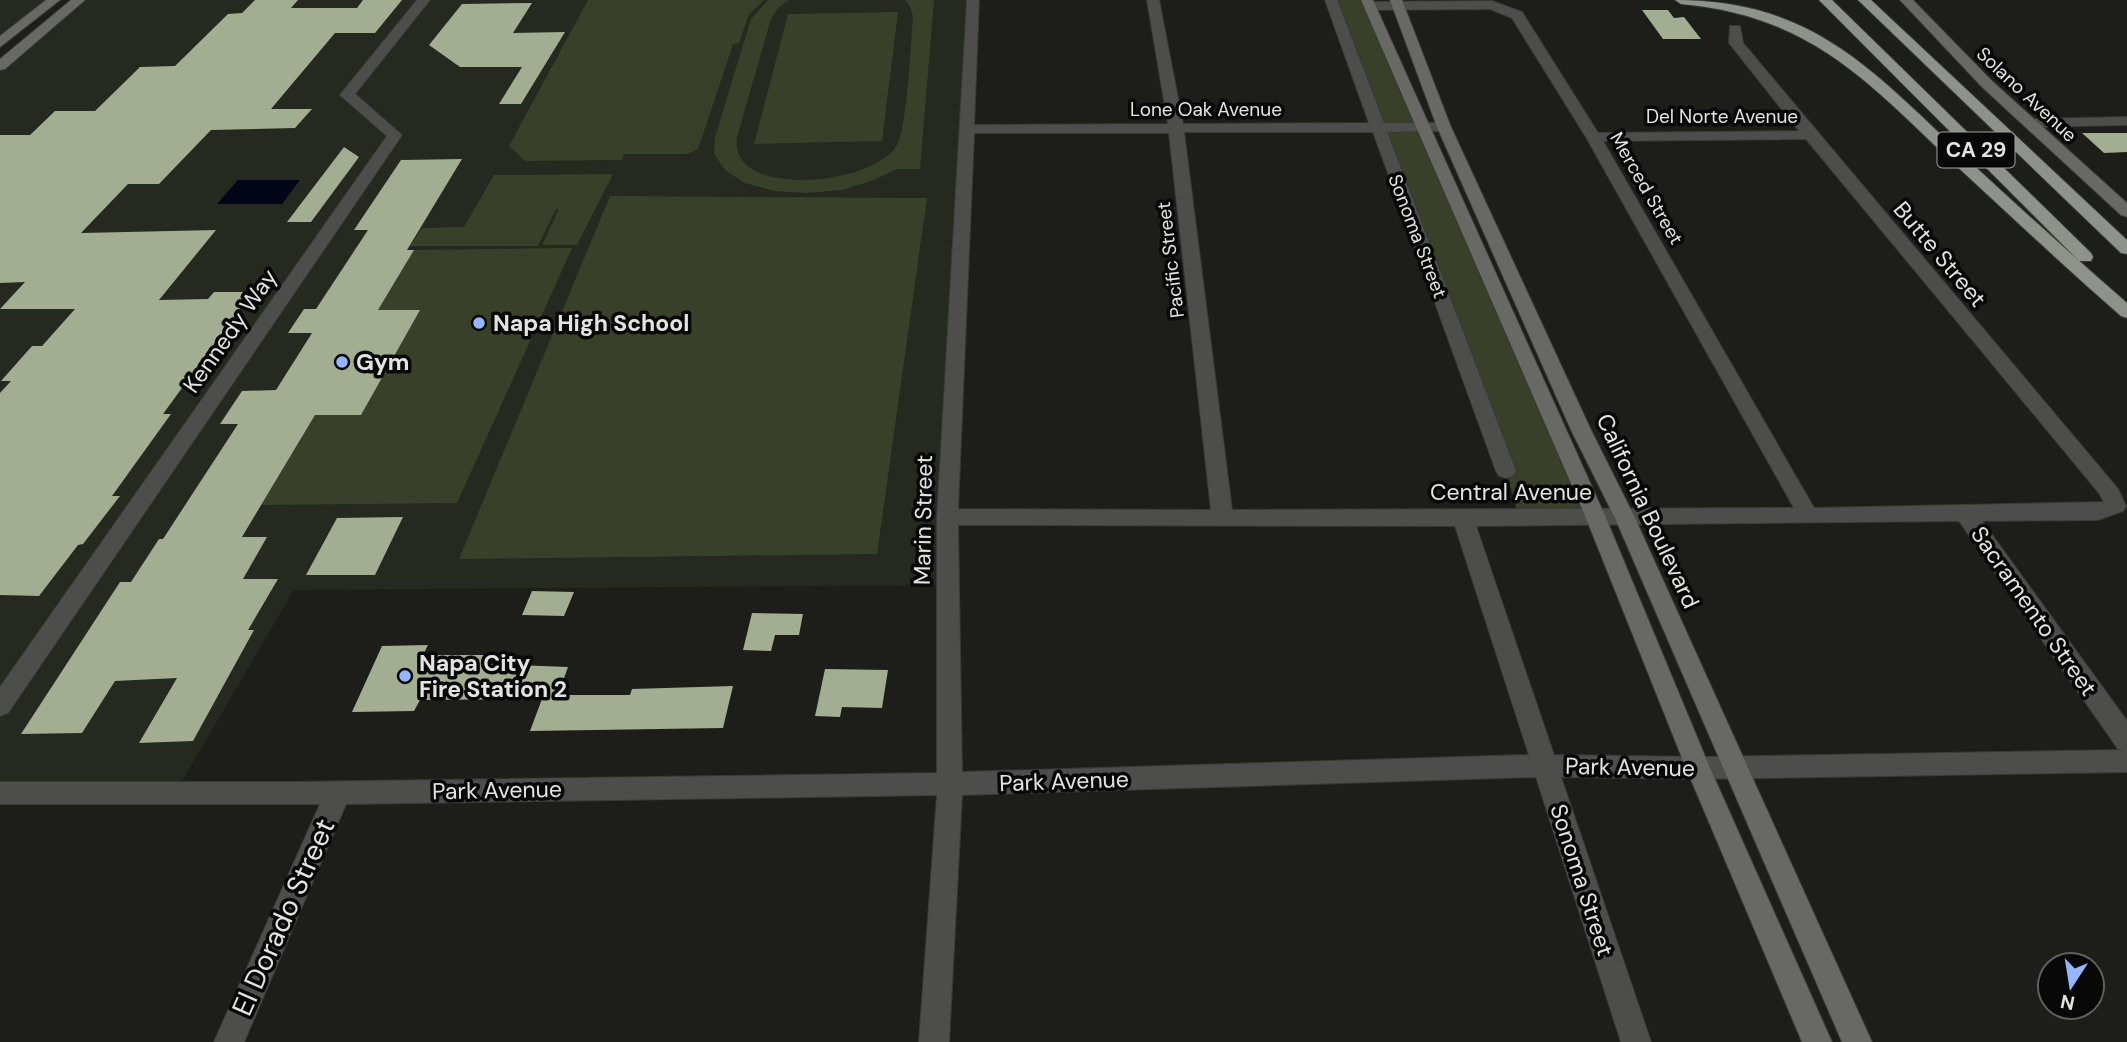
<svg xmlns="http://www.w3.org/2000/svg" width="2127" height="1042" font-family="'DM Sans',sans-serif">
	<rect width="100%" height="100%" fill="#1d1e1a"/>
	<g fill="#25291f">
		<path d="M0,0H54L0,43Z"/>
		<path d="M79,0H973L947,585L294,590L175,793H0V66Z"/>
	</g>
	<g fill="#38402a">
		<path d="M588,0H764L749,14L739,43L733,44L698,149L687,154H624L622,160L525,161L509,146Z"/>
		<path d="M768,0H789L778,8L771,19L737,137C727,199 872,187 897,145C907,128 911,41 913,17L910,6L905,0H934L920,169H897L874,180L842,190L807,193L774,191L745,183L725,170L714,154L715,137L751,19Z"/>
		<path d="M1331,0H1367L1596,518H1519L1506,471Z"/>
		<path d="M898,12L882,141L754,144L788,14Z"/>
		<path d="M613,174L577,245H542L559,209H556L538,246H410L422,228L464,227L494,175Z"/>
		<path d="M610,196L927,198L877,554L459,559Z"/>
		<path d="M572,248L457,503L261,505L315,415L420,310H378L414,250Z"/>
	</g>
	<path fill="#020516" d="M238,180H300L282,204H217Z"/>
	<g fill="#a2ad91">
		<path d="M255,0H298L291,8H357L363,0H402L375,33H335L271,109H312L295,128L211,130L159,184H128L81,233L216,230L159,300L208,299L214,292H252L163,414H171L112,496H120L83,544L78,545L39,596L0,595V393L11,381H1L32,346H42L75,309H0L25,282L0,283V135H30L55,111H95L140,67L175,66L228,14L242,13Z"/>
		<path d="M532,3L513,33L565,32L521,104H499L522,67H460L429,45L462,4Z"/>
		<path d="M1642,10H1668L1674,18L1684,17L1701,39H1663Z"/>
		<path d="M2082,133H2127V152L2104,153Z"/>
		<path d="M344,147L359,157L311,222H287Z"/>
		<path d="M462,159L407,250H414L378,310H420L361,415H315L242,537H267L243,579H278L248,630H254L193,741L139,743L177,678L115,681L82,733L21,734L120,582H131L159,539H163L238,424H220L242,391L276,390L312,333H288L304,309H316L368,230H354L401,160Z"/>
		<path d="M403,517L375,575H306L337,518Z"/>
		<path d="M532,591L574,592L564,616L522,615Z"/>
		<path d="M752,613L803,614L799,635H775L771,651L743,650Z"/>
		<path d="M428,645L423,655H492L488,664L568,667L558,695H630L632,689L733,686L723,728L530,731L542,699L420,700L414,711L352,712L382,646Z"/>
		<path d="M825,669L888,670L882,708L842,707L840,717L815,716Z"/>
	</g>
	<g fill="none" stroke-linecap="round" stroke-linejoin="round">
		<defs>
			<g id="street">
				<path d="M417,0H430L355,94L402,135L8,713L0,716V687L387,136L340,95Z"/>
				<path d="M967,0H979L974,125L1168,124L1147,0H1159L1183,124L1369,123L1325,0H1337L1384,123H1444L1451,127L1444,131L1387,132L1516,471L1513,476L1506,478L1499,476L1496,471L1373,132H1184L1232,510L1794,508L1586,137L1512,18L1490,9L1370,10L1364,6L1370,2L1492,1L1522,12L1598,133L1799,131L1729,43L1730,26H1740L1743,43L2118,489L2126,506L2123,511L2098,520L1982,521L2127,721V772L1698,779L1561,777L1651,1042H1621L1536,777L962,795L949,1042H919L937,795L346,804L244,1042H214L320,804H0V782H295L937,773V517ZM974,133H1169L1211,510L958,509ZM1806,139L2099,493L2104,502L1814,508L1603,141ZM1959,521L2118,749L2123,750L1698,757L1554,755L1476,526ZM958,525L1455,526L1529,755L962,772Z"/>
				<path d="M2127,117V125L2030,127L2023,123L2030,119Z"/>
			</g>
			<g id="secondary">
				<path d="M46,0H60L0,47V36Z"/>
				<path d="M71,0H85L5,69L0,70V59Z"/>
				<path d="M1361,0H1373L1606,518L1710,768L1832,1042H1802L1686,768L1586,518Z"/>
				<path d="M1390,0H1402L1451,127L1591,430L1635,518L1872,1042H1842L1615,518L1571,430L1437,127Z"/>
				<path d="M1900,0H1913L1992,81L2127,203V217L2121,215L1982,87Z"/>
			</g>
			<g id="highway">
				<path d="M1675,0C1815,0 1873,72 1968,160C2021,209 2073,256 2127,303V318L2121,316C2067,269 2015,220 1963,172C1871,86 1815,16 1681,4Z"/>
				<path d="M1819,0H1832L2091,253L2093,257L2091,261H2079Z"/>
				<path d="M1858,0H1871L2127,240V254L2121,253Z"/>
			</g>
		</defs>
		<use href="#street" stroke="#393a36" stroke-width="2"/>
		<use href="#secondary" stroke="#393a36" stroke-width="2"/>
		<use href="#highway" stroke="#393a36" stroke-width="2"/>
		<use href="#street" fill="#4d4e4c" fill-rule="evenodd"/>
		<use href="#secondary" fill="#686965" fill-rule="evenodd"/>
		<use href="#highway" fill="#8f918b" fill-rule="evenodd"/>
	</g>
	<g fill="#95b6fd" stroke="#070807" stroke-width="2.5">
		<circle cx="479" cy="323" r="7"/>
		<circle cx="342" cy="362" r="7"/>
		<circle cx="405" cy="676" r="7"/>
	</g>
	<g text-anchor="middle" stroke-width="7" stroke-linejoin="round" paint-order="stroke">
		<g font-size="19" fill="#e3e4e1" stroke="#070807">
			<text transform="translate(2027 94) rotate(43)" y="7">Solano Avenue</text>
			<text x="1206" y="116">Lone Oak Avenue</text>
			<text x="1722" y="123">Del Norte Avenue</text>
			<text transform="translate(1647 188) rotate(60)" y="7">Merced Street</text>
			<text transform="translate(1418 236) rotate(69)" y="7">Sonoma Street</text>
			<text transform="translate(1170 260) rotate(-97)" y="7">Pacific Street</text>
		</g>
		<rect fill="#070807" stroke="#a1a2a0" stroke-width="2" x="1937.5" y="132.5" width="77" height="35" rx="5"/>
		<g font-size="21" font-weight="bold" fill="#e3e4e1">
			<text x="1976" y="157">CA 29</text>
		</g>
		<g font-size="23" fill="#e3e4e1" stroke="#070807">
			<text transform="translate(1940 254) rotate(50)" y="8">Butte Street</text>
			<text transform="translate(230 331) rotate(-55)" y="8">Kennedy Way</text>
			<text x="1511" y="500">Central Avenue</text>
			<text transform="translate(1648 511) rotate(65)" y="8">California Boulevard</text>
			<text transform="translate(923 520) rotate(-89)" y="8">Marin Street</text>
			<text transform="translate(2034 611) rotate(55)" y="8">Sacramento Street</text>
			<text transform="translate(1630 767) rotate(1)" y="8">Park Avenue</text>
			<text transform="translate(1064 781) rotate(-2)" y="8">Park Avenue</text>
			<text transform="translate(497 790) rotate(-1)" y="8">Park Avenue</text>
			<text transform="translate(1582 880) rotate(72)" y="8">Sonoma Street</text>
		</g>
		<g font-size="23" font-weight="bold" fill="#e3e4e1" stroke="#070807" text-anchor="start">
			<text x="493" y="331">Napa High School</text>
			<text x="356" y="370">Gym</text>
			<text x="419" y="671">Napa City<tspan x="419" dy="26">Fire Station 2</tspan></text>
		</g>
		<g font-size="28" fill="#e3e4e1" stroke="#070807">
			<text transform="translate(283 917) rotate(-66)" y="10">El Dorado Street</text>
		</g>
	</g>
	<g transform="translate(2071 986) rotate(192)"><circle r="33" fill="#070807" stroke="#5f605e" stroke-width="2"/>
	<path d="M0-5L12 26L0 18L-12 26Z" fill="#95b6fd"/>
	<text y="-10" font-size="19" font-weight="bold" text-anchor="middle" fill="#e3e4e1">N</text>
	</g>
</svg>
